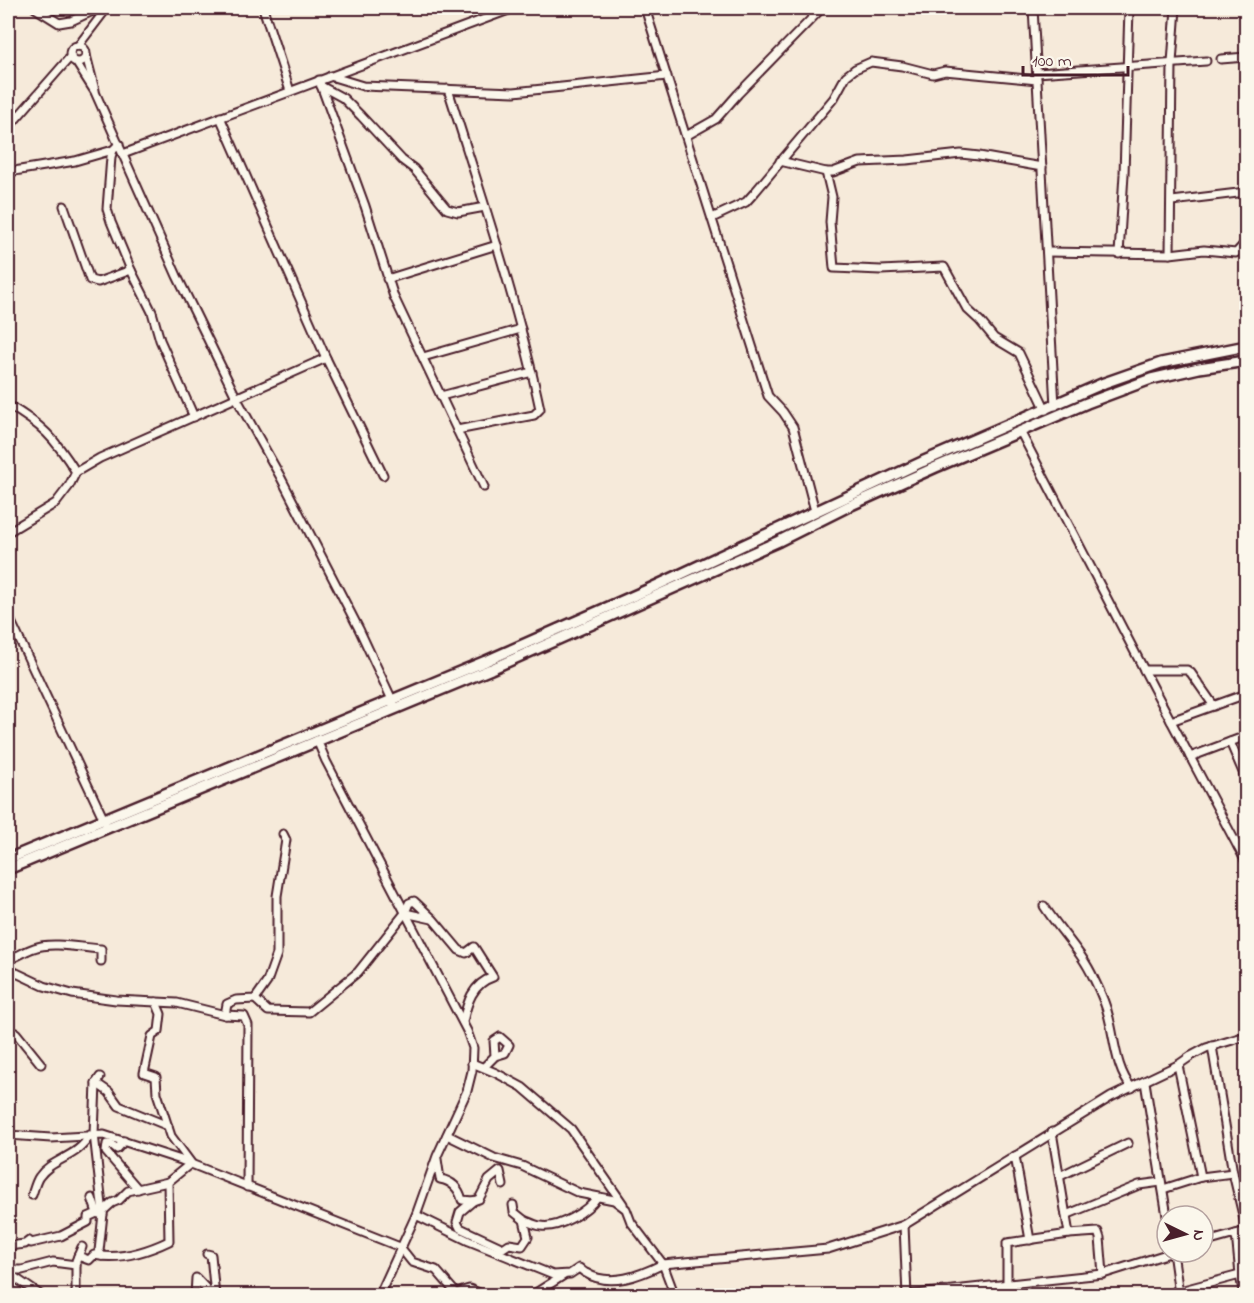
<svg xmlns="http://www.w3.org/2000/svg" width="1254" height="1303" font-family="'Indie Flower',sans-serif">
	<rect width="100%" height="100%" fill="#f6eada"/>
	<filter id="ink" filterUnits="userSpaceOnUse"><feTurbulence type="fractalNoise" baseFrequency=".0167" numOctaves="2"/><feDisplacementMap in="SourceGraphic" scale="12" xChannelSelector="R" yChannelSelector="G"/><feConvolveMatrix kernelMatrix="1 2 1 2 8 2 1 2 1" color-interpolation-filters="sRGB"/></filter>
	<g filter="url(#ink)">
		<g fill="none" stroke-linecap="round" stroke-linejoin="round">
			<defs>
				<g id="minor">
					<path d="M35,8L59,23L71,21L99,8"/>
					<path d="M263,8L290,91"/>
					<path d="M645,8L768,396L783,412L793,427L815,511"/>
					<path d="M1033,8L1055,406"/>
					<circle cx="78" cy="54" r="8"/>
					<path d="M78,46L107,8"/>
					<path d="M86,55L95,90"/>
					<path d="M1221,59L1246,57"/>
					<path d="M76,62L95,92L177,276L237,399L280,476L359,629L394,704"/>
					<path d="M1037,73L1206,61"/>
					<path d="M330,76L363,86L514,92L667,76"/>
					<path d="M319,80L365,206L394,297L484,487"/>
					<path d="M321,86L343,98L361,116L402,160L414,169L447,209L458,212L485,207"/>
					<path d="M448,89C481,195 517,300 540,409L534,415L457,430"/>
					<path d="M220,117L326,358L383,475"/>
					<path d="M8,128L71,56"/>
					<path d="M686,136L716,119L738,94L822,8"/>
					<path d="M119,144L113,150L111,157L107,209L111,222L131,270L152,312L160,340L194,417"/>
					<path d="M1245,148H1246"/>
					<path d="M123,154L514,8"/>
					<path d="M780,161L826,172H833L860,162L907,160L961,154L979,156L1042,167"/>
					<path d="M8,172L75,161L113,150"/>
					<path d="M826,172L832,197L830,222L834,268L881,270L944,267L967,309L980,321L994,338L1019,353L1046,410"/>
					<path d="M1172,201L1246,192"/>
					<path d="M64,206L90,280L98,282L131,270"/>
					<path d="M712,218L746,202L755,192L834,98L846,76L855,69L871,62L902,66L933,74L945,71L1037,80"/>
					<path d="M1047,252L1170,254L1204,250L1236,253L1246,242"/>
					<path d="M1119,254L1124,174L1129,8"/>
					<path d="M1170,254L1172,63L1176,8"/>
					<path d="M387,279L497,245"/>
					<path d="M423,357L521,329"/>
					<path d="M441,396L532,372"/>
					<path d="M8,405C42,425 54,437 76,472"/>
					<path d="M1020,431L1154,689L1246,862"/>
					<path d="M8,532L56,503L69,486L76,472L100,458L326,358"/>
					<path d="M8,615L105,822"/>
					<path d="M1144,670H1187L1191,673L1214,706"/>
					<path d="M1171,721L1246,694"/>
					<path d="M317,740L326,761L467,1031L473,1048L472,1071L467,1091L437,1156L416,1215L379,1296"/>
					<path d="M1230,742L1246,779"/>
					<path d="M1190,757L1246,736"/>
					<path d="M1238,847L1246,841"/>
					<path d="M1044,906C1060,931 1082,952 1094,979C1100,991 1106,1005 1109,1018C1115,1041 1116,1070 1132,1088"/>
					<path d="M405,913L432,919"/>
					<path d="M8,959C18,957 24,951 34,948C51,941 83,948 101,949V961"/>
					<path d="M8,969L44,986L72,994L116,1000L177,1003L225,1015L244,1016L248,1025L247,1187"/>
					<path d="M255,999L268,1011L309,1012L358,972L405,913L409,903L414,901L433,919L459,950L466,953L474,947L493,977C472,984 467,1003 463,1022"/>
					<path d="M156,1002L161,1014L159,1031L152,1036L144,1073L156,1077L157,1093L171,1136L191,1163"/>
					<path d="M225,1015L227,1004L236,1000L255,999L267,982L277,954V896L286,840L283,834"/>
					<path d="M8,1032L16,1033L41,1064"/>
					<path d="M1212,1046L1233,1173L1246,1228"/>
					<path d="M472,1063L496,1073L522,1087L571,1129L623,1204"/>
					<path d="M1178,1065L1201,1177"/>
					<path d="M484,1067L495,1056L505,1053L509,1045L500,1037L494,1041L495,1056"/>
					<path d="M100,1077L96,1083L109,1092L119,1106L168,1126"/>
					<path d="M1145,1082L1167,1216"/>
					<path d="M96,1083L94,1134L103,1214"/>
					<path d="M1052,1132L1069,1234"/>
					<path d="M8,1135L51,1138L104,1135L181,1160L400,1247L412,1262L436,1270L456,1293L469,1289L487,1296"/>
					<path d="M447,1135L494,1158L522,1166L579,1193L614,1200L626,1209L631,1222L663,1264L675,1296"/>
					<path d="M124,1141L117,1149L111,1144H107L106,1152L138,1189"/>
					<path d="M1015,1156L1030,1240"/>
					<path d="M437,1159L440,1179C452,1181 459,1188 462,1200L473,1201L479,1199L489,1180L500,1171L503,1185"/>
					<path d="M1060,1176L1128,1143"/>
					<path d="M1163,1189L1201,1177L1233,1173"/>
					<path d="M32,1195C34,1189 36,1181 39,1177C52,1158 78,1158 90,1135"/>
					<path d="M473,1201L460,1212L457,1222L460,1228L503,1248L509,1244L522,1246L528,1237L524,1220L514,1212L513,1205"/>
					<path d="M102,1212L112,1203L119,1200L128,1191L168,1182"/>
					<path d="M99,1214H103L99,1251L102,1256"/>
					<path d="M416,1215L469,1241L553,1275L570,1274L579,1268C581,1269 583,1272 586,1273C610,1288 641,1275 663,1264L828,1249L904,1225L1111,1097L1178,1065L1191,1056L1206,1048L1246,1036"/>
					<path d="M1066,1215L1139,1185L1161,1182"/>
					<path d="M524,1220C529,1222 536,1226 541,1226C558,1229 588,1211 597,1197"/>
					<path d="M904,1225L907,1296"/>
					<path d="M1236,1234L1240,1275L1244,1296"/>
					<path d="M1203,1243L1246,1231"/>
					<path d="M8,1246L25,1244L29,1241L31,1243L61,1236L88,1222V1217L97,1213L92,1198"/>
					<path d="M1173,1252L1179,1294"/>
					<path d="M207,1254L211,1255L215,1296"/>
					<path d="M78,1256L89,1260L94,1255C119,1260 146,1252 169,1241L168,1182L190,1164"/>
					<path d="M8,1270H22L53,1262L76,1265"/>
					<path d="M8,1273L42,1296"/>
					<path d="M1007,1283V1243L1069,1234L1098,1232L1100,1238L1103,1274L1173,1252"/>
					<path d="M907,1295L1103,1274"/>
					<path d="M76,1296V1261L82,1247"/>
					<path d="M195,1296L196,1278L213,1296"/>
					<path d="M531,1296L564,1275"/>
					<path d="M1161,1296L1240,1275"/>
				</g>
				<g id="secondary">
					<path d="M8,859L486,661L647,590L922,462L1104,383L1161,363L1246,346"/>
					<path d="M8,869L491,669L779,541L849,506L936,467L1087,403L1151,379L1199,368L1246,361"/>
				</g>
			</defs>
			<use href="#minor" stroke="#4a1f2b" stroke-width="11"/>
			<use href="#secondary" stroke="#4a1f2b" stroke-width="14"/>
			<use href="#minor" stroke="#fbf7ec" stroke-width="7"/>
			<use href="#secondary" stroke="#fbf7ec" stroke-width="9"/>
		</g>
	</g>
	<rect width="1254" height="1303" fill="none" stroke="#fbf7ec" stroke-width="30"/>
	<rect x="15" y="15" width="1224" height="1273" fill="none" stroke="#4a1f2b" stroke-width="2" filter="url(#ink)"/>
	<g transform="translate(1185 1234) rotate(95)"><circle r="28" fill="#fbf7ec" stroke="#b4a19f" stroke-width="1.5"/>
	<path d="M0-4.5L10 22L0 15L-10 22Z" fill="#4a1f2b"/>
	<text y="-9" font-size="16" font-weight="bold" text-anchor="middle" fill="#4a1f2b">N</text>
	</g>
	<path d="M1023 66v9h105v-9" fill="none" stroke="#4a1f2b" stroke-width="3"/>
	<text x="1032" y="66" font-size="18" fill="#4a1f2b" stroke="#fbf7ec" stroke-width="4.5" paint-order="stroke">100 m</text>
</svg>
